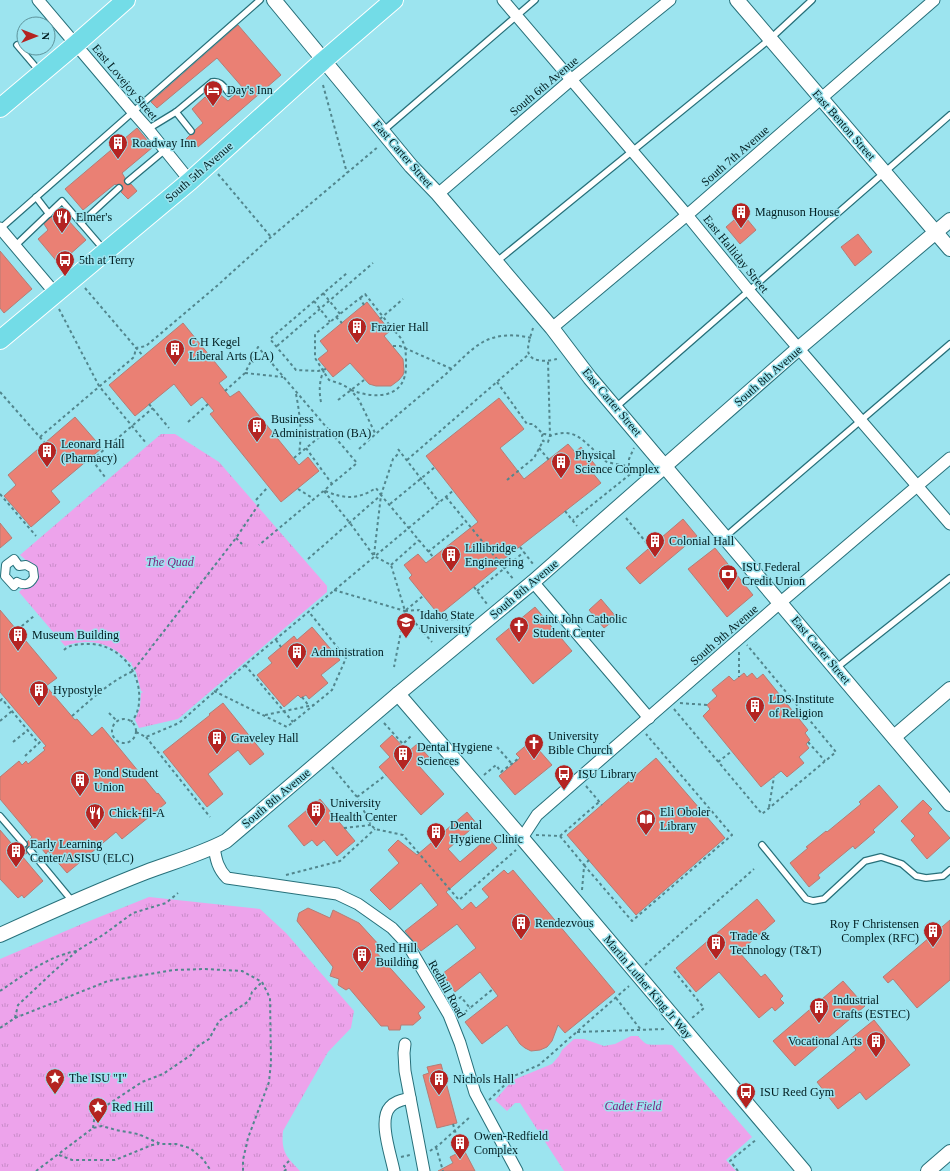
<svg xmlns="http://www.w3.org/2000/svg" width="950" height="1171" font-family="Georgia,serif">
	<defs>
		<pattern id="park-tufts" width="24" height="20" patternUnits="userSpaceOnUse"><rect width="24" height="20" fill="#eda3eb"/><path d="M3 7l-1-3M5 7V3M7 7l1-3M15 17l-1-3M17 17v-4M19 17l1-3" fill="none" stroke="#c98cc9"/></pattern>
	</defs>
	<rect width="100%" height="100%" fill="#9ce4ef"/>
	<g fill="url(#park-tufts)">
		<path d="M161,434H175L219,462L327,586V592L178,719L139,728L135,720L140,707L141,693L143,692L141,691L136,672L131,664L132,662L130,663C113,643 89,637 65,646L19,592C23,587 29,588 33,584L29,563L20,555Z"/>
		<path d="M149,897L260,909L286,933L354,1011L351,1028L328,1052L283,1131C281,1152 286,1156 300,1171H0V959L82,924Z"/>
		<path d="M631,1036H638C640,1038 642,1041 645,1043C651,1047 664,1043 672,1045L752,1137L726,1160L736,1171H564L520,1103H515L507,1111L495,1100L513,1080L552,1064L559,1056L562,1050L574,1039H584L604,1046L615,1044Z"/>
	</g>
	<g fill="#ea8074" stroke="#b57c75">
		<path d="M238,25L281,75L198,147L186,139L190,135L194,134L195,130L203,123L192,109L205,97L211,102L221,95L228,101L243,88L217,58L157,108L151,102Z"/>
		<path d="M137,128L153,147L122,173L125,178L124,180L125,183L127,185L131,184L137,191L128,199L121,192L123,189L122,185L120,184L116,185L115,184L83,210L65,189Z"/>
		<path d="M58,210H59L86,240L59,264L38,239L48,230L44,224Z"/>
		<path d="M742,213L756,230L740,244L726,227Z"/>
		<path d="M858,234L872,252L855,266L841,247Z"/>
		<path d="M0,251L32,289L4,313L0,308Z"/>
		<path d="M367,302L390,331L384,336L403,359L404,371L403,375L399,380L391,386H376L369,384L350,363L333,377L318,359L328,351L320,341Z"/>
		<path d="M183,323L227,377L219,383L230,397L239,391L299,465L308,457L319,471L281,502L210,414L214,411L202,397L191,406L174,384L135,416L109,385Z"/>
		<path d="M499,398L524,429L500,448L524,479L568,444L575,452L581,447L596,466L591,471L601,483L495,566L497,568L439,615L409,578L412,575L404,565L418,554L426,563L478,522L426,456Z"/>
		<path d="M75,417L102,448L51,491L60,502L31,527L4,496L16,485L8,475Z"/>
		<path d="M683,519L697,536L640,584L626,568Z"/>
		<path d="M0,523L12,538L0,548Z"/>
		<path d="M715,548L753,595L727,617L688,569Z"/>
		<path d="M601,599L617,618L604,628L589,610Z"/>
		<path d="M535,607L572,651L533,684L496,639Z"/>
		<path d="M0,610L57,678L46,686L75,720L77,719L92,736L102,727L157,794L158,793L166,803L122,839L116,832L67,873L48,851L46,854L38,844L33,847L31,846L28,847L26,849L27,853L22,856L43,881L24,898L22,895L18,898L0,879V830L17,850L21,847L24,848L27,847V842L32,837L0,799V777L19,761L22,765L26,761L28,764L45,750L43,748L46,746L0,692Z"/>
		<path d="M312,627L340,660L321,675L328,683L309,699L306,695L301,698L298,695L284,707L257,675L272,663L268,658L294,636L297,640Z"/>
		<path d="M744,673L747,677L752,673L757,679L763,674L808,730L805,733L810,740L806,744L809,748L799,757L804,763L787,777L781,771L761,787L703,716L710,709L707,705L717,696L712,690L729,676L734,681Z"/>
		<path d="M223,703L264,754L250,765L238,750L208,774L223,794L207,807L163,752L210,715L209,714Z"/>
		<path d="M392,735L408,752L417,744L429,757L419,766L444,794L421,815L379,767L390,757L380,746Z"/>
		<path d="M531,741L552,765L515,795L499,776L520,758L516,754Z"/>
		<path d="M656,758L725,838L636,915L567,835Z"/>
		<path d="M879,785L898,807L873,830L875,832L855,849L853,846L818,875L820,878L809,887L790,863L808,848L806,847L826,831L827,832L861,804L859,802Z"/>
		<path d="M320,799L355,841L337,856L324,840L317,846L312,840L304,846L288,826Z"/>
		<path d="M923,800L932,809L928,813L950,838L927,859L911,840L915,836L901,821Z"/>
		<path d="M467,812L477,824L448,849L460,862L488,838L497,848L446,892L462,910L471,902L476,908L489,897L482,889L504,870L508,874L513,870L615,992L565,1033L558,1025L552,1041L547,1047L540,1050L531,1051L525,1048L520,1044L507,1025L482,1044L465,1022L498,996L480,972L455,992L442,974L476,948L457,924L421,951L405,931L438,905L421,883L390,910L370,890L399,863L388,850L398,840L417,855Z"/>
		<path d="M757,899L775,921L739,952L761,977L765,974L783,996L780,999L784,1003L775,1011L772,1007L759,1018L719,972L696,992L676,968Z"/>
		<path d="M308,908L330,918L333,910L359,923L380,946L375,951L425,1007L418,1013L421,1018L413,1025H401L400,1030H389L388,1026H381L349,988L346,990L338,985L339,979L330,976L333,967L297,921L299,913Z"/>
		<path d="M950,920V980L917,1008L893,979L888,983L883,977Z"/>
		<path d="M843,981L865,1006L795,1066L773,1041Z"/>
		<path d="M874,1020L910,1065L866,1100L860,1092L838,1109L817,1082L856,1050L848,1041Z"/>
		<path d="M441,1064L457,1123L437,1128L423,1075L429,1073L427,1067Z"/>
		<path d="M464,1150L475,1171H438L453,1163L450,1157Z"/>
	</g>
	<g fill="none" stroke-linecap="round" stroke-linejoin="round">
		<defs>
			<g id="service">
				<path d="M17,45L40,72"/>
				<path d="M176,112L191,131"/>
				<path d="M148,129L176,112L212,82C220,80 224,87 229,93"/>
				<path d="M383,131L535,0"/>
				<path d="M128,181L165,150"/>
				<path d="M36,197L49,214"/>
				<path d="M81,223L119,188"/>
				<path d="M0,229L260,0"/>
				<path d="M15,246L62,201L105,251"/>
				<path d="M496,262L770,39L812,0"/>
				<path d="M616,407L950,115"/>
				<path d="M725,537L950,344"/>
				<path d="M836,668L950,578"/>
				<path d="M0,816L24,844"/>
				<path d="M762,845L806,899L813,901L824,899L865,861L881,857L902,864L916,876L926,878L943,876L950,870"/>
				<path d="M30,850L73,902"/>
			</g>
			<path id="pedestrian" d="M14,559L19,566L26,565L33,569L34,577C30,585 24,586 17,582L14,586L5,576L6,565Z"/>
			<g id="minor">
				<path d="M38,0L133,112L148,129L190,181"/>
				<path d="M503,0L687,215L749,291L950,524"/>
				<path d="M438,194L572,79L670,0"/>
				<path d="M0,228L55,293"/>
				<path d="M552,328L693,210L934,0"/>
				<path d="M533,582L649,718"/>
				<path d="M522,838L537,815L781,602L950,458"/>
				<path d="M214,847C216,860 218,869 227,878L337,894L358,904L392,928L408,945L449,1015L460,1043L475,1093L517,1171"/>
				<path d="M405,1044L404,1053L405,1071L424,1171"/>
				<path d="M394,1171C391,1155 378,1120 390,1107C395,1101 403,1100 410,1098"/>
			</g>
			<g id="tertiary">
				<path d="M274,0L411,166L438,194L552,328L590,378L950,804"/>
				<path d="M737,0L950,249"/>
				<path d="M398,694L522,838L804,1171"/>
				<path d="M894,737L950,689"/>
				<path d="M0,935C48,913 97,891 146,872C173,862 201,854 226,841L398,694L533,582L799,348L950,220"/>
				<path d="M928,1171L950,1152"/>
			</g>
			<g id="primary">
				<path d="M0,108L76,44L126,0"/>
				<path d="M0,340L190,181L323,61L394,0"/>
			</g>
		</defs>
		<use href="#service" stroke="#27707a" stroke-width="8"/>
		<use href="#pedestrian" stroke="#27707a" stroke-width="10"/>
		<use href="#minor" stroke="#27707a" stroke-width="13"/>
		<use href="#tertiary" stroke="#27707a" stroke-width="16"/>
		<use href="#primary" stroke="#fff" stroke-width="20"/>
		<g stroke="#52868d" stroke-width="2" stroke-dasharray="3 3" stroke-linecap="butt">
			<path d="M323,85L347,173"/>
			<path d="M218,174L271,237"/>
			<path d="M85,288L143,356"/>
			<path d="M323,293L340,314"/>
			<path d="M314,301L330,322"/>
			<path d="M364,305L360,298L315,334V358L329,380L341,384L350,389L359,400L376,435"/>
			<path d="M59,309L99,386L146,443"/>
			<path d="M336,317L342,323"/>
			<path d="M380,319L403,299"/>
			<path d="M533,328C531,335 526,348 529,354C533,363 549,361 557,359"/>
			<path d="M277,346L373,263"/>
			<path d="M393,346H400L452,369"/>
			<path d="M326,369L318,371L296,370L270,339L347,273"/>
			<path d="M245,373L283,377"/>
			<path d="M497,382L527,424H533L543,434H545L550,436C573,427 582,439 598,454C601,456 604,460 607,462C614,464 622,465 629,466L633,472L573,520"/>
			<path d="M351,390C377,400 407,398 406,364C406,357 406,348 403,342C401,337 395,332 392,328C383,317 374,305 365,294L360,298"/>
			<path d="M225,391L245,373L258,347L357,463L259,545"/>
			<path d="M0,392L45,443"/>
			<path d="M296,394C300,414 302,434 299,454"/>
			<path d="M338,400L364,380"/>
			<path d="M321,402C319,393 319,379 324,371"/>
			<path d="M149,404L169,428"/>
			<path d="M188,422L208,404"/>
			<path d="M543,434L542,436L543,441L548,442L550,436L548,361"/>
			<path d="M40,437L134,357L136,348L146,346L218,285L271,237L379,146"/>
			<path d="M306,448L332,484"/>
			<path d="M539,448L549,460"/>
			<path d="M359,449C387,423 417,399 446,374C458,363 469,350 483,342C497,334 516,334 531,338"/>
			<path d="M398,449L439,502"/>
			<path d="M294,458L328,430"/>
			<path d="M92,460L153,408"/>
			<path d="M407,460L529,354"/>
			<path d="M86,461L92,460L105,477"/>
			<path d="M629,466V459L634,448"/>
			<path d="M507,480L534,458L543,441"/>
			<path d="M298,489L314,499"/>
			<path d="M324,491L350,523L374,556L391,565L405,611L394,667"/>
			<path d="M325,491C345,499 357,500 376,488L381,495"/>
			<path d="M0,494L36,536"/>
			<path d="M446,497L514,580"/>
			<path d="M256,500L268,487"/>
			<path d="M390,504L435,467"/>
			<path d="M565,511L577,526"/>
			<path d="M626,518L650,547"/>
			<path d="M236,538L242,544"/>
			<path d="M520,547L533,564"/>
			<path d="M428,552L465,522"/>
			<path d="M374,555L381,495L393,459L400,452"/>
			<path d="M308,559L381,495L433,557"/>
			<path d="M391,565L419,540"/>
			<path d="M474,587L487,604"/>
			<path d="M334,590L405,611L432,642"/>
			<path d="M477,591L524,552"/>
			<path d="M406,610L423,596"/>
			<path d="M405,611L419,610L444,620L459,619"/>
			<path d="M17,630L34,616"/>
			<path d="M276,640L281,647"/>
			<path d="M64,650C69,645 78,644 85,644C117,642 142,670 139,702C139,708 136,717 131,722"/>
			<path d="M739,652V677"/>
			<path d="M245,665L293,722"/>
			<path d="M214,691L287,727L332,690L346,658L309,612"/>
			<path d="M302,697L309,706"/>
			<path d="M0,701L2,699L39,744"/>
			<path d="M680,703L707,705"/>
			<path d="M787,704L792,699"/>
			<path d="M674,709L762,814L836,752L747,645"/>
			<path d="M109,713L117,721"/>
			<path d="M265,715L314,705"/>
			<path d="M72,716C93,698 108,683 133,671L236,538L259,504"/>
			<circle cx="124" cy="731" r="12"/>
			<path d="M0,721L12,711"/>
			<path d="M384,723L403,744L412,735"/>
			<path d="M136,732L146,737L179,723L245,665L454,490"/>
			<path d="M146,737L210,817"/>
			<path d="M13,742L28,730"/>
			<path d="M808,742L825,761"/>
			<path d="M497,747L512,764"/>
			<path d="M25,756L41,741"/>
			<path d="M718,762L732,751"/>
			<path d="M332,767L357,797L371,825L375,829L403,835L459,900L516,850"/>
			<path d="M484,775L496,765L501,772L519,758"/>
			<path d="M586,786L602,805"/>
			<path d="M357,797L386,775"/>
			<path d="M769,807L774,777"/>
			<path d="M344,828L371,825"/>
			<path d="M536,835L560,836L584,865L589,860"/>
			<path d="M560,836L599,802"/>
			<path d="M584,865L632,921L732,835L646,734"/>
			<path d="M286,875L340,861L375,829"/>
			<path d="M582,890L584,867"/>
			<path d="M645,965L754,869"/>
			<path d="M674,971L704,1008L692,1018"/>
			<path d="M0,991C24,975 48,956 77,951"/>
			<path d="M616,998L641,1030"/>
			<path d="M454,1002L461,997L470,1008L493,989"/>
			<path d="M460,1016L470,1008"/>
			<path d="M15,1018L18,1005L52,973L78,950L103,935L133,913L166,903L178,893"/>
			<path d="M0,1028L15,1018L108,981L173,970L205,969L242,971L262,982L270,998L271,1062L269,1082L248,1138L243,1160V1171"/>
			<path d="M577,1032L666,1029"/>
			<path d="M489,1100L514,1076L539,1065L629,986"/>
			<path d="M453,1124L461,1151"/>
			<path d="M93,1128L95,1113L142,1082L163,1074L191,1055L195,1048L209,1039L219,1021L249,1001L252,992L262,982"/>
			<path d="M436,1147L443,1171"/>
			<path d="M430,1151L440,1144L470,1117"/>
			<path d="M59,1155L72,1160H115L152,1145L159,1144"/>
			<path d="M401,1157L410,1155"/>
			<path d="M36,1171L93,1128L102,1126L116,1130L138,1134L161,1144H176L190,1148L203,1159L211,1171"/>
			<path d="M284,1171L287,1169L284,1166L290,1160"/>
			<path d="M738,1171L730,1161L757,1139"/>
		</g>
		<use href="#service" stroke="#fff" stroke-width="5.5"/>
		<use href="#pedestrian" stroke="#fff" stroke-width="8"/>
		<use href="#minor" stroke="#fff" stroke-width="11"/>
		<use href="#tertiary" stroke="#fff" stroke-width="14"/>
		<use href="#primary" stroke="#73dce7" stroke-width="18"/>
	</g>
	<defs>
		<symbol id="hotel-pin" viewBox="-11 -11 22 30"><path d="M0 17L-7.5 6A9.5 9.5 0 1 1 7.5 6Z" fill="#b42422" stroke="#9ce4ef"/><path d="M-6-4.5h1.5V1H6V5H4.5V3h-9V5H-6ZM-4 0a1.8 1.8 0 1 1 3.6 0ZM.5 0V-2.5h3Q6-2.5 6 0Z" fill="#fff"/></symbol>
		<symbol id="building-pin" viewBox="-11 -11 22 30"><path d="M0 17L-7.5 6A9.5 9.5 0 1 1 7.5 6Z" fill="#b42422" stroke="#9ce4ef"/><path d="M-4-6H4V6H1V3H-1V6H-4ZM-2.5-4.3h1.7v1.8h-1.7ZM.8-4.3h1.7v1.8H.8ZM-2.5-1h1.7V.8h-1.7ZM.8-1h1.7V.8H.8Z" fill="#fff"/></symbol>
		<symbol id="restaurant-pin" viewBox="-11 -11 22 30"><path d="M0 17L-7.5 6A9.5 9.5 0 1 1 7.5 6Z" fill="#b42422" stroke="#9ce4ef"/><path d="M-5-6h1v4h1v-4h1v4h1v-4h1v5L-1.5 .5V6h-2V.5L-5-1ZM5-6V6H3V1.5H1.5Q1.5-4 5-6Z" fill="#fff"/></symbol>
		<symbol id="bus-pin" viewBox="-11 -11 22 30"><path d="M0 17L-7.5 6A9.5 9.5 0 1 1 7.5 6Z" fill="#b42422" stroke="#9ce4ef"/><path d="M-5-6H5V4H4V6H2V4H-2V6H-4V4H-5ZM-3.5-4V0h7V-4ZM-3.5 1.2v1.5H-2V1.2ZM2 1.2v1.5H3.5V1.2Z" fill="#fff"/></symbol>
		<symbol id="bank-pin" viewBox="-11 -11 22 30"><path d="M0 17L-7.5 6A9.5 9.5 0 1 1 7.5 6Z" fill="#b42422" stroke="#9ce4ef"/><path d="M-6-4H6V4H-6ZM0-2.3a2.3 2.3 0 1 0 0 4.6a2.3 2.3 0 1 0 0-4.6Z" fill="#fff"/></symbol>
		<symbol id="university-pin" viewBox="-11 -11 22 30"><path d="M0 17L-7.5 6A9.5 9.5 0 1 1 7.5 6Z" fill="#b42422" stroke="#9ce4ef"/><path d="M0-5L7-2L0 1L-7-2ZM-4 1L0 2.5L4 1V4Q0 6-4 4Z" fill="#fff"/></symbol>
		<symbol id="church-pin" viewBox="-11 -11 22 30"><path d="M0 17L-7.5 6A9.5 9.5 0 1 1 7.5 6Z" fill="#b42422" stroke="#9ce4ef"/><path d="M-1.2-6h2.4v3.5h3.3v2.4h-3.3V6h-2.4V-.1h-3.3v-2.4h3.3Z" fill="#fff"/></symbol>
		<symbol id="library-pin" viewBox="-11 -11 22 30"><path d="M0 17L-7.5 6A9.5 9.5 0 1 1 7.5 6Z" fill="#b42422" stroke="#9ce4ef"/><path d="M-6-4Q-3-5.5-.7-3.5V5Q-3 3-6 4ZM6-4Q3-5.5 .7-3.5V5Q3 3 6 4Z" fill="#fff"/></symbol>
		<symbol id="sight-pin" viewBox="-11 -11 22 30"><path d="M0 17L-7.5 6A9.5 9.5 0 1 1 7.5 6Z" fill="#b42422" stroke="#9ce4ef"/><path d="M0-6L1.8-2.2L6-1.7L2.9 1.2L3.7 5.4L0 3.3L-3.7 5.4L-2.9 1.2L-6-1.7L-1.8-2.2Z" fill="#fff"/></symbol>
	</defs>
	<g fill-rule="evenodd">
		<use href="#hotel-pin" x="202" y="79" width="22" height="30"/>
		<use href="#building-pin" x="107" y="132" width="22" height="30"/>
		<use href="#building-pin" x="730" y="201" width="22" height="30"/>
		<use href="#restaurant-pin" x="51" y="206" width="22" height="30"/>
		<use href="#bus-pin" x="54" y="249" width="22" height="30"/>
		<use href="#building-pin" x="346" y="316" width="22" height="30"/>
		<use href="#building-pin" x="164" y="338" width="22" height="30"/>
		<use href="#building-pin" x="246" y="415" width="22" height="30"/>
		<use href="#building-pin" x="36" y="440" width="22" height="30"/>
		<use href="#building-pin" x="550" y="451" width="22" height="30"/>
		<use href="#building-pin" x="644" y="530" width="22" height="30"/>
		<use href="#building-pin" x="440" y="544" width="22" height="30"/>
		<use href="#bank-pin" x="717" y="563" width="22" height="30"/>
		<use href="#university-pin" x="395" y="611" width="22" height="30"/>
		<use href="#church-pin" x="508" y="615" width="22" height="30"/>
		<use href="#building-pin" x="7" y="624" width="22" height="30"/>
		<use href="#building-pin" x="286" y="641" width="22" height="30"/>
		<use href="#building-pin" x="28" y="679" width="22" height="30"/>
		<use href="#building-pin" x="744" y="695" width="22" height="30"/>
		<use href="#building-pin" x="206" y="727" width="22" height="30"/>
		<use href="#church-pin" x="523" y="732" width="22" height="30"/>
		<use href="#building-pin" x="392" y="743" width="22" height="30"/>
		<use href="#bus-pin" x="553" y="763" width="22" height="30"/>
		<use href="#building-pin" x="69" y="769" width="22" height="30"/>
		<use href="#building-pin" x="305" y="799" width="22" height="30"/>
		<use href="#restaurant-pin" x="84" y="802" width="22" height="30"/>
		<use href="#library-pin" x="635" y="808" width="22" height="30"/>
		<use href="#building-pin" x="425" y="821" width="22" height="30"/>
		<use href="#building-pin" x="5" y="840" width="22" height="30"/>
		<use href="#building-pin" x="510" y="912" width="22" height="30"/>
		<use href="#building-pin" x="922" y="920" width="22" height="30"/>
		<use href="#building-pin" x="705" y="932" width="22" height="30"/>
		<use href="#building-pin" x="351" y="944" width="22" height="30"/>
		<use href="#building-pin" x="808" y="996" width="22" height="30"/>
		<use href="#building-pin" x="865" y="1030" width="22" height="30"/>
		<use href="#sight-pin" x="44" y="1067" width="22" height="30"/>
		<use href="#building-pin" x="428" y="1068" width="22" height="30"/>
		<use href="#bus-pin" x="735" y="1081" width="22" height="30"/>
		<use href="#sight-pin" x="87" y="1096" width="22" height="30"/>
		<use href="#building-pin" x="449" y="1132" width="22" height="30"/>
	</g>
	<g text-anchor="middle" stroke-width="3" stroke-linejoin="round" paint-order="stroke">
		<g font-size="12" fill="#001d20" stroke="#9ce4ef">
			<text transform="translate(125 82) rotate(50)" y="4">East Lovejoy Street</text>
			<text transform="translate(544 86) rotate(-40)" y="4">South 6th Avenue</text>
			<text transform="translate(844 125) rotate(49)" y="4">East Benton Street</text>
			<text transform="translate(403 154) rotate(49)" y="4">East Carter Street</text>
			<text transform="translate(735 156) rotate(-41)" y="4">South 7th Avenue</text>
			<text transform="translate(199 172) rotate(-41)" y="4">South 5th Avenue</text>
			<text transform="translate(736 254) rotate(51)" y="4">East Halliday Street</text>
			<text transform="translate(768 376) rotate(-41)" y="4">South 8th Avenue</text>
			<text transform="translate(612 402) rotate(50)" y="4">East Carter Street</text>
			<text transform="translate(524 589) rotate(-40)" y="4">South 8th Avenue</text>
			<text transform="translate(724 635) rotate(-41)" y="4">South 9th Avenue</text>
			<text transform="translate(821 650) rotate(50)" y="4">East Carter Street</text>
			<text transform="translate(276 798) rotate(-40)" y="4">South 8th Avenue</text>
			<text transform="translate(648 987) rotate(50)" y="4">Martin Luther King Jr Way</text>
			<text transform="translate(447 989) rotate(61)" y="4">Redhill Road</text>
		</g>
		<g font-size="12" fill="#001d20" stroke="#9ce4ef" text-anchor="start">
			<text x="227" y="94">Day's Inn</text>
			<text x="132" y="147">Roadway Inn</text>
			<text x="755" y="216">Magnuson House</text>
			<text x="76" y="221">Elmer's</text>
			<text x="79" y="264">5th at Terry</text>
			<text x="371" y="331">Frazier Hall</text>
			<text x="189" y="346">C H Kegel<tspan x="189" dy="14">Liberal Arts (LA)</tspan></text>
			<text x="271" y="423">Business<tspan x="271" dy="14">Administration (BA)</tspan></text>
			<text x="61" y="448">Leonard Hall<tspan x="61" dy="14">(Pharmacy)</tspan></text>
			<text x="575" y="459">Physical<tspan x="575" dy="14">Science Complex</tspan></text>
			<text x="669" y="545">Colonial Hall</text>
			<text x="465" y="552">Lillibridge<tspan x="465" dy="14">Engineering</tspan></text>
			<text x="742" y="571">ISU Federal<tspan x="742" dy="14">Credit Union</tspan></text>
			<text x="420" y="619">Idaho State<tspan x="420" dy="14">University</tspan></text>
			<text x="533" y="623">Saint John Catholic<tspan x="533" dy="14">Student Center</tspan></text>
			<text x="32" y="639">Museum Building</text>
			<text x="311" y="656">Administration</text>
			<text x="53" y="694">Hypostyle</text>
			<text x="769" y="703">LDS Institute<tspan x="769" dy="14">of Religion</tspan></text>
			<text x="548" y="740">University<tspan x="548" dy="14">Bible Church</tspan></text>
			<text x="231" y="742">Graveley Hall</text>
			<text x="417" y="751">Dental Hygiene<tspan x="417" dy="14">Sciences</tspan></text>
			<text x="94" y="777">Pond Student<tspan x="94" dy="14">Union</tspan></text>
			<text x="578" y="778">ISU Library</text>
			<text x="330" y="807">University<tspan x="330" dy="14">Health Center</tspan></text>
			<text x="660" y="816">Eli Oboler<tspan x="660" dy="14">Library</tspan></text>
			<text x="109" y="817">Chick-fil-A</text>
			<text x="450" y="829">Dental<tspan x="450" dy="14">Hygiene Clinic</tspan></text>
			<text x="30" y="848">Early Learning<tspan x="30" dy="14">Center/ASISU (ELC)</tspan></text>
			<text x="535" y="927">Rendezvous</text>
			<text x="919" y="928" text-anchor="end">Roy F Christensen<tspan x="919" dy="14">Complex (RFC)</tspan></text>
			<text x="730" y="940">Trade &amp;<tspan x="730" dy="14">Technology (T&amp;T)</tspan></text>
			<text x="376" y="952">Red Hill<tspan x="376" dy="14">Building</tspan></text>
			<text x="833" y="1004">Industrial<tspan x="833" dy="14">Crafts (ESTEC)</tspan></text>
			<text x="862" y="1045" text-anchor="end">Vocational Arts</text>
			<text x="69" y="1082">The ISU "I"</text>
			<text x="453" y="1083">Nichols Hall</text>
			<text x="760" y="1096">ISU Reed Gym</text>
			<text x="112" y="1111">Red Hill</text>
			<text x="474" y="1140">Owen-Redfield<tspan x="474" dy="14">Complex</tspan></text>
		</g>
		<g font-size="12" font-style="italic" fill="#7c237d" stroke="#9ce4ef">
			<text x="170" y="566">The Quad</text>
			<text x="633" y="1110">Cadet Field</text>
		</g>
	</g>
	<g transform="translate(36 36) rotate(90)"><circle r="19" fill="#9ce4ef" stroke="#5e949c"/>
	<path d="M0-3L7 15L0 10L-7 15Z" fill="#b42422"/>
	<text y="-6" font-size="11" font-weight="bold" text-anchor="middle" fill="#001d20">N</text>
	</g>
</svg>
